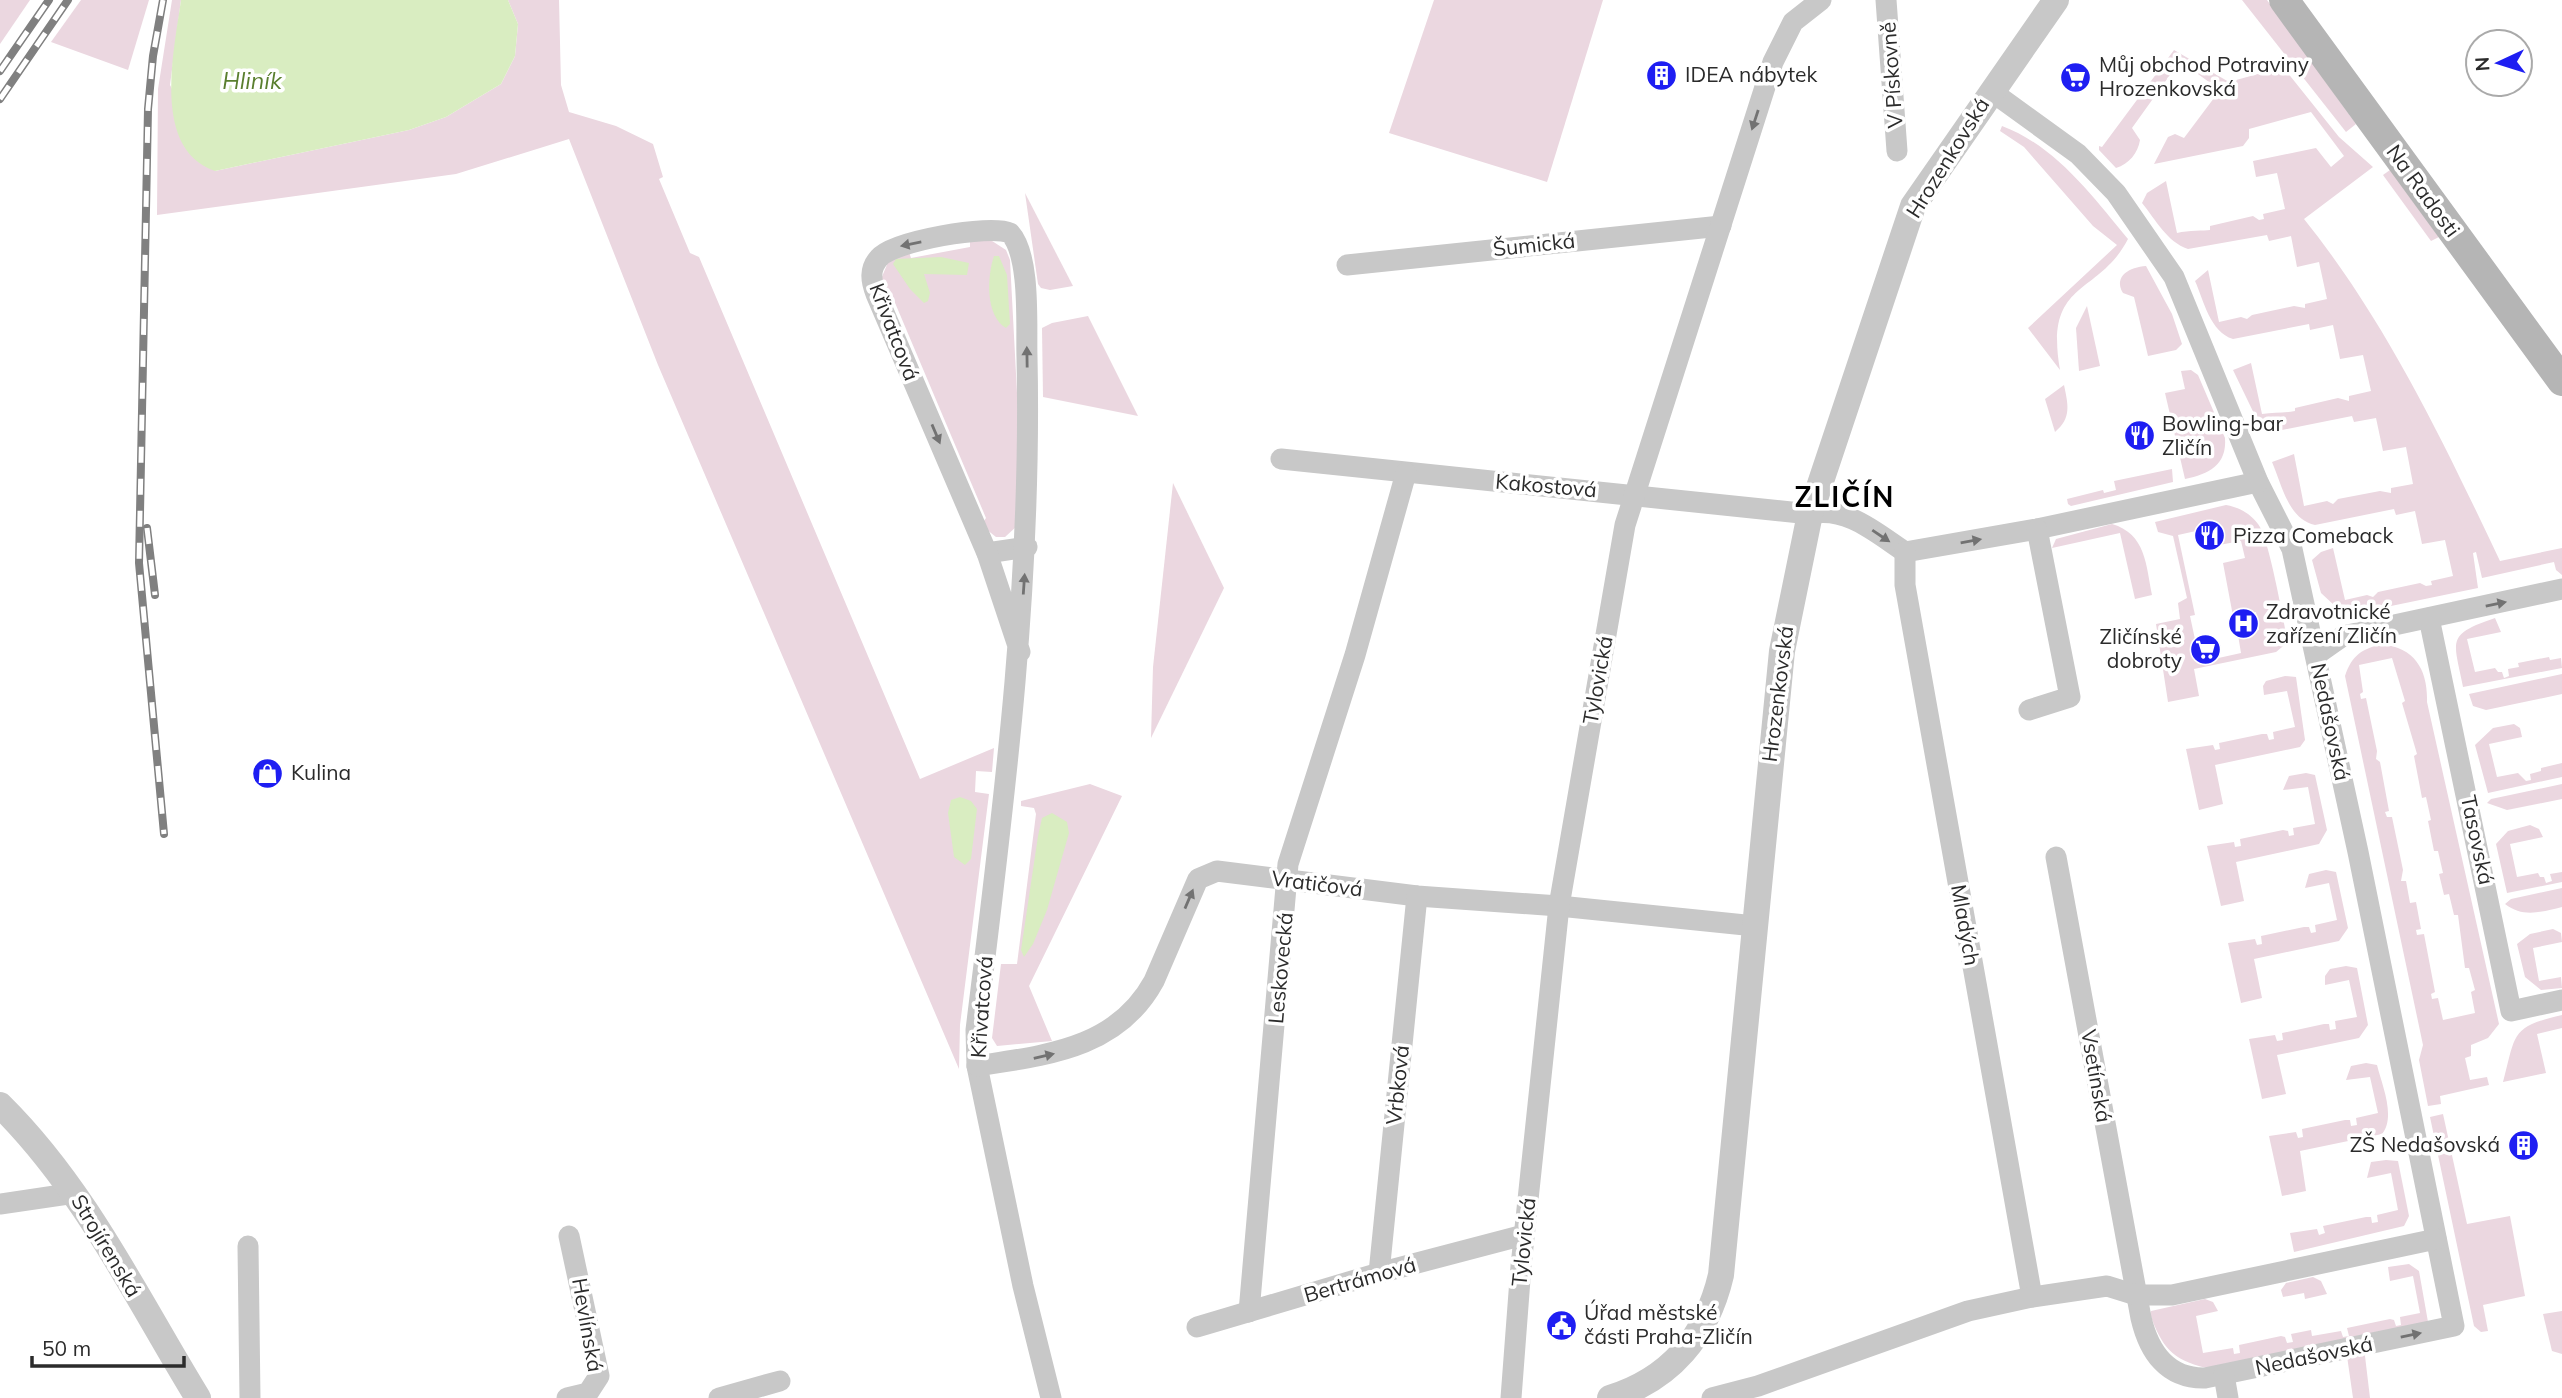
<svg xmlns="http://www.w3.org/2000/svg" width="2562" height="1398" font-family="Mulish,sans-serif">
	<rect width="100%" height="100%" fill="#fff"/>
	<g fill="#ebd7e0" fill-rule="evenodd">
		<path d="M0,0H30L0,44Z"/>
		<path d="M81,0H149L128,70L51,42Z"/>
		<path d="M172,0H181L170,85L215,171L409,130L446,117L501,84L515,56L518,24L508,0H559L561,85L569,112L616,126L653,144L663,177L659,179L690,253L699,257L920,779L994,748L992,772L976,771L975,792L989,794L960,1025L959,1069L658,365L569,139L456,174L157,215L158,89Z"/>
		<path d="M1434,0H1603L1547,182L1389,133Z"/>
		<path d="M2242,0H2267L2356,124L2346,132Z"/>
		<path d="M2174,50L2229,82L2283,67L2339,137L2373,167L2304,219C2386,321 2444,443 2500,561L2562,548V575L2556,570L2554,562L2482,578L2476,552L2473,553L2478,588L2362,612L2346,611L2335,606L2321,593L2312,560L2321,552L2333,548L2345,600L2367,595L2373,597L2378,592L2420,583L2426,586L2432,585L2431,581L2453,576L2445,540L2422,544L2415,511L2396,515L2394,509L2315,525C2288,519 2282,485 2272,462L2294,454L2304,506L2327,501L2333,504L2338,499L2380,491L2391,493V488L2413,484L2406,447L2383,451L2376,418L2354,422L2352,416L2277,431L2261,428L2233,370L2251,363L2262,414C2274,412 2286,413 2295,411V408L2338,398L2349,401V396L2371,391L2363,355L2340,359L2333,325L2310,330L2309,324L2233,339C2210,332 2204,301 2195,281L2208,270L2219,322L2241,317L2247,319L2252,315L2294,306L2305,308V304L2327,299L2319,262L2297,267L2291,236L2269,241L2267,235L2188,249C2167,242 2156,220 2142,203L2147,193L2166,181L2177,233C2189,230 2204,231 2210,230V226L2253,216L2259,220L2264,219L2263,214L2285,209L2277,173L2256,177L2253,161L2316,148L2331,167L2344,156L2311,112L2249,129V138L2243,146L2154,164L2168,137L2175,134L2184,138L2220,90L2180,61L2132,128L2140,140C2138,153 2129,164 2116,168L2099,150V146L2102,147Z"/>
		<path d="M2002,126C2056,146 2093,197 2128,239C2098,297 2044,279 2060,370L2028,328L2117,245L2093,226L2024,147L2000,131Z"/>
		<path d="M2390,170L2439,237L2431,241L2383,175Z"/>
		<path d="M1025,193L1073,286L1050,290L1041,288L1038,284Z"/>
		<path d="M989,239L1006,250L1010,260L1018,412L1017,526L1005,537H996L981,525L986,518L890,291H882L881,279L889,260L909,252L911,258L970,247V241Z"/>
		<path d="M2146,266L2172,314L2182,344L2176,350L2148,356L2134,297L2123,293C2113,276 2130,267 2146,266Z"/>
		<path d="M2087,306L2100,366L2079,371L2076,328Z"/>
		<path d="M1088,316L1138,416L1043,397L1042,328L1052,323Z"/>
		<path d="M2191,370L2198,375L2225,438C2227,465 2209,474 2185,479L2165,393L2185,389L2181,371Z"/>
		<path d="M2064,385C2068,404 2072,418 2055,432L2045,399Z"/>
		<path d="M2172,469L2173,482L2071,506L2068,504L2067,499L2103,490L2104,493L2116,490L2114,481Z"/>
		<path d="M1173,483L1224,588L1151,738L1153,667Z"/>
		<path d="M2226,505C2238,507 2250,513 2258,524C2269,537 2283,620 2288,642L2276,652L2194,669L2199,696L2168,702L2156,624L2180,619L2178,603L2187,598L2173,536L2158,532L2155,522ZM2214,527L2219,545L2241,541L2245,558L2223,563L2233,616L2256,612L2259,630L2238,635L2241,653L2205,661L2201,643L2196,644L2190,616L2195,615L2178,535Z"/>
		<path d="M2112,524C2146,534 2146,565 2152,595L2135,599L2120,533L2052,548L2056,539Z"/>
		<path d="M2495,618L2501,632L2467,639L2475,672L2495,668L2498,672H2502L2504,678L2509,676L2508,669L2519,667L2518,663L2549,657L2550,660L2561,658L2562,668L2463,687C2454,640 2445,635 2495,618Z"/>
		<path d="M2382,644C2415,648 2428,670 2427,702L2499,1024L2488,1038L2471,1045V1056L2465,1058L2470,1080L2487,1077L2489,1085L2440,1096L2441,1104L2428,1106L2419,1060L2423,1045L2345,676C2352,655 2362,649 2382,644ZM2392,658L2405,701L2402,703L2417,754L2414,756L2422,798L2426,797L2431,820L2428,821L2434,851H2438L2443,873L2439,874L2444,895L2449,894L2454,915H2458L2465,968H2469L2475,990L2471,992L2475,1013L2443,1020L2438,998L2432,999L2431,994L2435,992L2424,934L2417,935L2416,930L2421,929L2416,902L2410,903L2406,881H2401L2403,870L2392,817H2387L2385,812L2389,811L2380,762L2376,759L2377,751L2366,698L2361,699L2360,694L2363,692L2359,665Z"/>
		<path d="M2562,674V694L2486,710L2473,706L2469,694Z"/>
		<path d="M2285,676L2296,677L2305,740L2300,747L2215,765L2223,804L2199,810L2186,749L2213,745L2215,750L2220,749L2219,743L2262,734H2267L2269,740L2274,739L2273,732L2295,727L2287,691L2264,695L2263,686L2266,681Z"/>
		<path d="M2514,724L2520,728L2522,737L2489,744L2497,777L2518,773L2526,781L2531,780L2530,774L2541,771V768L2562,763V777L2488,793L2475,745L2493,728Z"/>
		<path d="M2306,773L2315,775L2327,830L2319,844L2236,862L2244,901L2221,906L2207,846L2234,842L2235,847L2241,846L2240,839L2283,830L2288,831L2289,836L2294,835L2293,828L2315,824L2308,787L2283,790L2289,776Z"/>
		<path d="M1090,784L1122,796L1029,986L1052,1041L997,1046L992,1038L1001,964H1017L1036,814L1034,808L1021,806V801Z"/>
		<path d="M2562,784V799L2507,810L2487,803L2491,799Z"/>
		<path d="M2530,825L2539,829L2543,837L2510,844L2517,877L2538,873L2540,877H2544L2546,883L2552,881L2550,874L2562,872V868V882L2507,893L2496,844L2508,831Z"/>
		<path d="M2326,870L2336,872L2348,928L2339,941L2254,959L2262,998L2241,1003L2228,943L2255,939L2257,945L2262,944L2261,936L2304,927H2309L2311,933L2316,932L2315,925L2337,920L2329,883L2305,888L2309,874Z"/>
		<path d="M2562,888V907C2541,912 2523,918 2505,904L2511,899Z"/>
		<path d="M2553,929L2561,933L2562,942L2533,948L2539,981L2561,977L2562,988L2541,990L2525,977L2517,944L2530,934Z"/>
		<path d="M2346,966L2357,968L2368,1025L2359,1038L2277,1055L2286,1094L2262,1099L2249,1039L2275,1035L2277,1041L2283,1040L2282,1033L2324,1024H2329L2330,1030L2336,1029L2335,1021L2357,1017L2349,980L2325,985V976L2330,969Z"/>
		<path d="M2562,1015V1028L2537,1034L2546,1073L2503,1082C2516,1034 2510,1027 2562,1015Z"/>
		<path d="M2366,1063L2377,1065C2382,1085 2396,1117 2382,1134L2300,1151L2306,1191L2282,1196L2269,1136L2296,1132L2298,1138L2303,1137L2302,1129L2345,1120H2350L2351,1126L2357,1125L2356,1118L2378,1113L2370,1077L2346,1080L2351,1066Z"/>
		<path d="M2443,1114L2467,1224L2510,1216L2525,1296L2483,1305L2488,1331L2481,1332L2474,1326L2430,1117Z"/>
		<path d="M2386,1160L2398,1161L2409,1216L2404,1226L2294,1252L2290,1233L2317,1229L2319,1235L2325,1233L2323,1226L2366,1217H2371L2372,1223L2378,1222L2377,1215L2398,1210L2391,1173L2367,1178L2371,1162Z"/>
		<path d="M2409,1264L2419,1271L2428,1322L2206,1368C2171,1359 2162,1347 2150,1314L2151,1311L2205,1299L2213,1302L2218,1311L2196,1316L2203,1353L2233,1348L2234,1354L2240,1353L2239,1345L2281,1336L2285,1337L2287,1343L2293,1342L2291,1334L2311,1330L2312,1336L2341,1331L2343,1337L2349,1336L2347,1328L2390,1319L2394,1320L2396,1326L2401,1325L2400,1317L2420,1313L2413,1276L2390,1281L2388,1267Z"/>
		<path d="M2313,1277L2321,1281L2327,1294L2305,1299L2304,1293L2283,1297L2281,1290L2286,1283Z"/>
		<path d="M2562,1311V1354L2552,1351L2543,1314Z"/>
		<path d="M2367,1344L2365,1356L2370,1398H2353L2346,1349Z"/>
	</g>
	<g fill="#d9edc1">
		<path d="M181,0H508L518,24L515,56L501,84L446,117L409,130L215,171C151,149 174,51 181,0Z"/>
		<path d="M994,256H999L1007,275L1010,324L1006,328C985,316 987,276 994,256Z"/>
		<path d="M941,257L969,263L967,275L924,274L930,293L928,301L924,303L910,289L893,264L896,259Z"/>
		<path d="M960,797L971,801L977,809L971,859L965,865L954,857L948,813L951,800Z"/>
		<path d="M1052,813L1067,822L1069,833L1047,910L1033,944L1024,957L1021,950L1038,836L1042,818Z"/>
	</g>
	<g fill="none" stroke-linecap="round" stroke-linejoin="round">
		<g stroke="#c8c8c8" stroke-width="21">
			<path d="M1886,0L1897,151"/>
			<path d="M1991,91L2078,154L2116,193L2174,277L2258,482L2292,549L2358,852L2454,1326L2205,1378C2167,1379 2149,1352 2141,1318L2056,857"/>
			<path d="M1347,265L1721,226"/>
			<path d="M1281,459L1810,514C1847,506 1876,533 1905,552L2037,529L2258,482"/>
			<path d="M1905,552V585L2032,1297"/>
			<path d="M987,553L1027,547"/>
			<path d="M2429,618L2511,1011L2562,1000"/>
			<path d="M1020,652L987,553L876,294C871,281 869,269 879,258C893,241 990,224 1010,233C1031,256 1026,326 1027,357C1032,587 1004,803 976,1030L977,1066L1023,1286L1051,1398"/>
			<path d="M2316,655L2343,636L2562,589"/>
			<path d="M2029,710L2070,697L2037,529"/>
			<path d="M977,1066C1046,1055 1117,1049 1154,981L1198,879L1217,871L1417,896L1559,906L1755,926"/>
			<path d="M0,1204L75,1193"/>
			<path d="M248,1246L250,1398"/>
			<path d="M1379,1273L1417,896"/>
			<path d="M1249,1312L1288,864L1355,655L1406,473"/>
			<path d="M1197,1327L1379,1273L1524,1235"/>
			<path d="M2224,1375L2228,1398"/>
			<path d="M567,1398L588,1393L599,1376L569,1236"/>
			<path d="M719,1398L780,1381"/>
			<path d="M1511,1398L1521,1266L1559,906L1625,525L1773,62L1793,22L1821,0"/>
			<path d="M1712,1398L1758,1386L1968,1311L2032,1297L2107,1286L2136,1295H2172L2436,1239"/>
		</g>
		<g stroke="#c8c8c8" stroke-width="26">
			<path d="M0,1105C85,1189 136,1297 198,1398"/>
			<path d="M1610,1398C1671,1379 1707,1335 1721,1275L1782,651L1810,514L1913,206L2056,0"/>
		</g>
		<path stroke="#b5b5b5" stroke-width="30" d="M2284,0L2562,381"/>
		<defs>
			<g id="rail">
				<path d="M163,0L153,56L148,109L139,563L164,834"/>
				<path d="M0,71L49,0"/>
				<path d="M0,99L68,0"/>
				<path d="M147,528L155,595"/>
			</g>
		</defs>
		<use href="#rail" stroke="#808080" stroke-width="8"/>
		<use href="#rail" stroke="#fff" stroke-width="5" stroke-dasharray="16" stroke-linecap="butt"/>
	</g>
	<defs><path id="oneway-solid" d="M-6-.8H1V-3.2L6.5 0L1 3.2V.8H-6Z" transform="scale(1.75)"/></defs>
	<g fill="#727272">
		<use href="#oneway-solid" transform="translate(1755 120) rotate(108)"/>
		<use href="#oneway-solid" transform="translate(911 244) rotate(169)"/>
		<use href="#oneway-solid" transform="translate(1027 357) rotate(-91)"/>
		<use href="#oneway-solid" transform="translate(936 434) rotate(67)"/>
		<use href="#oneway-solid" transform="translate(1881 536) rotate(34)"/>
		<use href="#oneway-solid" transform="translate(1971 541) rotate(-10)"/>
		<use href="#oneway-solid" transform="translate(1024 584) rotate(-86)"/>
		<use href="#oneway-solid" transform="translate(2496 604) rotate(-12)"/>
		<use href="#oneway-solid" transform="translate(1189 899) rotate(-67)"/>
		<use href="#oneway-solid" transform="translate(1044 1056) rotate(-13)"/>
		<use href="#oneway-solid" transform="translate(2411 1335) rotate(-12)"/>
	</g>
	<defs>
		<symbol id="building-disc" viewBox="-11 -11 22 22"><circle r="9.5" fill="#1e1ef2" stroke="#fff"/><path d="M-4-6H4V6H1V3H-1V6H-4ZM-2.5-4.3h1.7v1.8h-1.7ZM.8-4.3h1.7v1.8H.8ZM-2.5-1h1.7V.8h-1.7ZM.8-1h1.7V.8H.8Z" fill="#fff"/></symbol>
		<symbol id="supermarket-disc" viewBox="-11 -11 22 22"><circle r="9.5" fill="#1e1ef2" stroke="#fff"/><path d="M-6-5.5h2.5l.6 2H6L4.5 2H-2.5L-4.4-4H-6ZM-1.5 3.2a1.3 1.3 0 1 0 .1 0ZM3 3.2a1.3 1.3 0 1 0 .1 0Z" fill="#fff"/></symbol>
		<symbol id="restaurant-disc" viewBox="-11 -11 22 22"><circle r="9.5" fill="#1e1ef2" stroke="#fff"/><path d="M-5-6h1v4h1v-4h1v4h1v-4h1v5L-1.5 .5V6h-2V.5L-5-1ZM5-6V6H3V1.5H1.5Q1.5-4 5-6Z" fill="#fff"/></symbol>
		<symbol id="hospital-disc" viewBox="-11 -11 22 22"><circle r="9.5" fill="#1e1ef2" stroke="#fff"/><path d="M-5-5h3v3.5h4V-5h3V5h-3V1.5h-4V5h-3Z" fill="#fff"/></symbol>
		<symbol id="shop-disc" viewBox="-11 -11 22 22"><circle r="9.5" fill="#1e1ef2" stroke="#fff"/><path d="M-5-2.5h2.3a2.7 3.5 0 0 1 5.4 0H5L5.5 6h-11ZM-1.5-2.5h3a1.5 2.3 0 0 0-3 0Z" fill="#fff"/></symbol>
		<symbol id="civic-disc" viewBox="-11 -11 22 22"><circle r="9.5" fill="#1e1ef2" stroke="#fff"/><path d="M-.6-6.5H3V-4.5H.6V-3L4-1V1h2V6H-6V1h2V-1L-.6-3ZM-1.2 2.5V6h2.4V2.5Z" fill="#fff"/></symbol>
	</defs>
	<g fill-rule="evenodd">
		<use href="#building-disc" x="1644" y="58" width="35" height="35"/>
		<use href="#supermarket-disc" x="2058" y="60" width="35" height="35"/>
		<use href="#restaurant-disc" x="2122" y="418" width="35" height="35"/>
		<use href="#restaurant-disc" x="2192" y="518" width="35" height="35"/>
		<use href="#hospital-disc" x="2226" y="606" width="35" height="35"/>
		<use href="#supermarket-disc" x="2188" y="632" width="35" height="35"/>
		<use href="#shop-disc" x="250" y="756" width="35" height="35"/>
		<use href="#building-disc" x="2506" y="1128" width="35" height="35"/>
		<use href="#civic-disc" x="1544" y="1308" width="35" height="35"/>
	</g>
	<g text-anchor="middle" stroke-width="7" stroke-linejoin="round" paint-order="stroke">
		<g font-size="21" fill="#2b2b2b" stroke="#fff" text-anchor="start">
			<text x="2099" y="72">Můj obchod Potraviny<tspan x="2099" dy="24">Hrozenkovská</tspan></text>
			<text x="1685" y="82">IDEA nábytek</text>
			<text x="2162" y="431">Bowling-bar<tspan x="2162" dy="24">Zličín</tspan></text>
			<text x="2233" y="543">Pizza Comeback</text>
			<text x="2266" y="619">Zdravotnické<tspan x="2266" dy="24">zařízení Zličín</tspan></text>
			<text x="2182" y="644" text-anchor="end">Zličínské<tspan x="2182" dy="24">dobroty</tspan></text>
			<text x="291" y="780">Kulina</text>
			<text x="2500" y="1152" text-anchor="end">ZŠ Nedašovská</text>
			<text x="1584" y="1320">Úřad městské<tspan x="1584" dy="24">části Praha-Zličín</tspan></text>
		</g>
		<g font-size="21" fill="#2b2b2b" stroke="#fff">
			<text transform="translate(1892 75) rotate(-94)" y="7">V Pískovně</text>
			<text transform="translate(1948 158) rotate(-58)" y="7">Hrozenkovská</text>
			<text transform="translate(2423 191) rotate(54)" y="7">Na Radosti</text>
			<text transform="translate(1534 245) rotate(-6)" y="7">Šumická</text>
			<text transform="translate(894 332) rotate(69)" y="7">Křivatcová</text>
			<text transform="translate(1546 486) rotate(5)" y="7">Kakostová</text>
			<text transform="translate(1598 680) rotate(-80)" y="7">Tylovická</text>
			<text transform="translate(1778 694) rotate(-83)" y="7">Hrozenkovská</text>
			<text transform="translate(2330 722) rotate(78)" y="7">Nedašovská</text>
			<text transform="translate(2477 840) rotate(78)" y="7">Tasovská</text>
			<text transform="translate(1317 884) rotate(7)" y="7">Vratičová</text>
			<text transform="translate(1965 925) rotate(80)" y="7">Mladých</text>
			<text transform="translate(1281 968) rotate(-85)" y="7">Leskovecká</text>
			<text transform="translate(982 1007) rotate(-86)" y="7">Křivatcová</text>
			<text transform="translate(2096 1076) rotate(80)" y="7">Vsetínská</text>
			<text transform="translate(1398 1085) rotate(-84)" y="7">Vrbková</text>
			<text transform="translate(1524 1242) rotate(-84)" y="7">Tylovická</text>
			<text transform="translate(106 1246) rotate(59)" y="7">Strojírenská</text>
			<text transform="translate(1360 1280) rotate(-16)" y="7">Bertrámová</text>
			<text transform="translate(587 1325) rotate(80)" y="7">Hevlínská</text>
			<text transform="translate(2314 1356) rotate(-12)" y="7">Nedašovská</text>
		</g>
		<g font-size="23" font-style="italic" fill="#5a7f2f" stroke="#fff">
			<text x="252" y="89">Hliník</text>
		</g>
		<g font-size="28" font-weight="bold" letter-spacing="2" fill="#000" stroke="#fff">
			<text x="1845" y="507">ZLIČÍN</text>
		</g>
	</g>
	<g transform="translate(2499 63) rotate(266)"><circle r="33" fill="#ffffff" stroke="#aaaaaa" stroke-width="2"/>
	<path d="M0-5L12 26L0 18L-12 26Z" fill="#1e1ef2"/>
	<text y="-10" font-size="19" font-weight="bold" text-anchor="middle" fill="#2b2b2b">N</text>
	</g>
	<path d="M32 1356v10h152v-10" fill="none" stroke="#2b2b2b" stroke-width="3.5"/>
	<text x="42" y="1356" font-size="21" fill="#2b2b2b" stroke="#ffffff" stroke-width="5" paint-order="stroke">50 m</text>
</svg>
